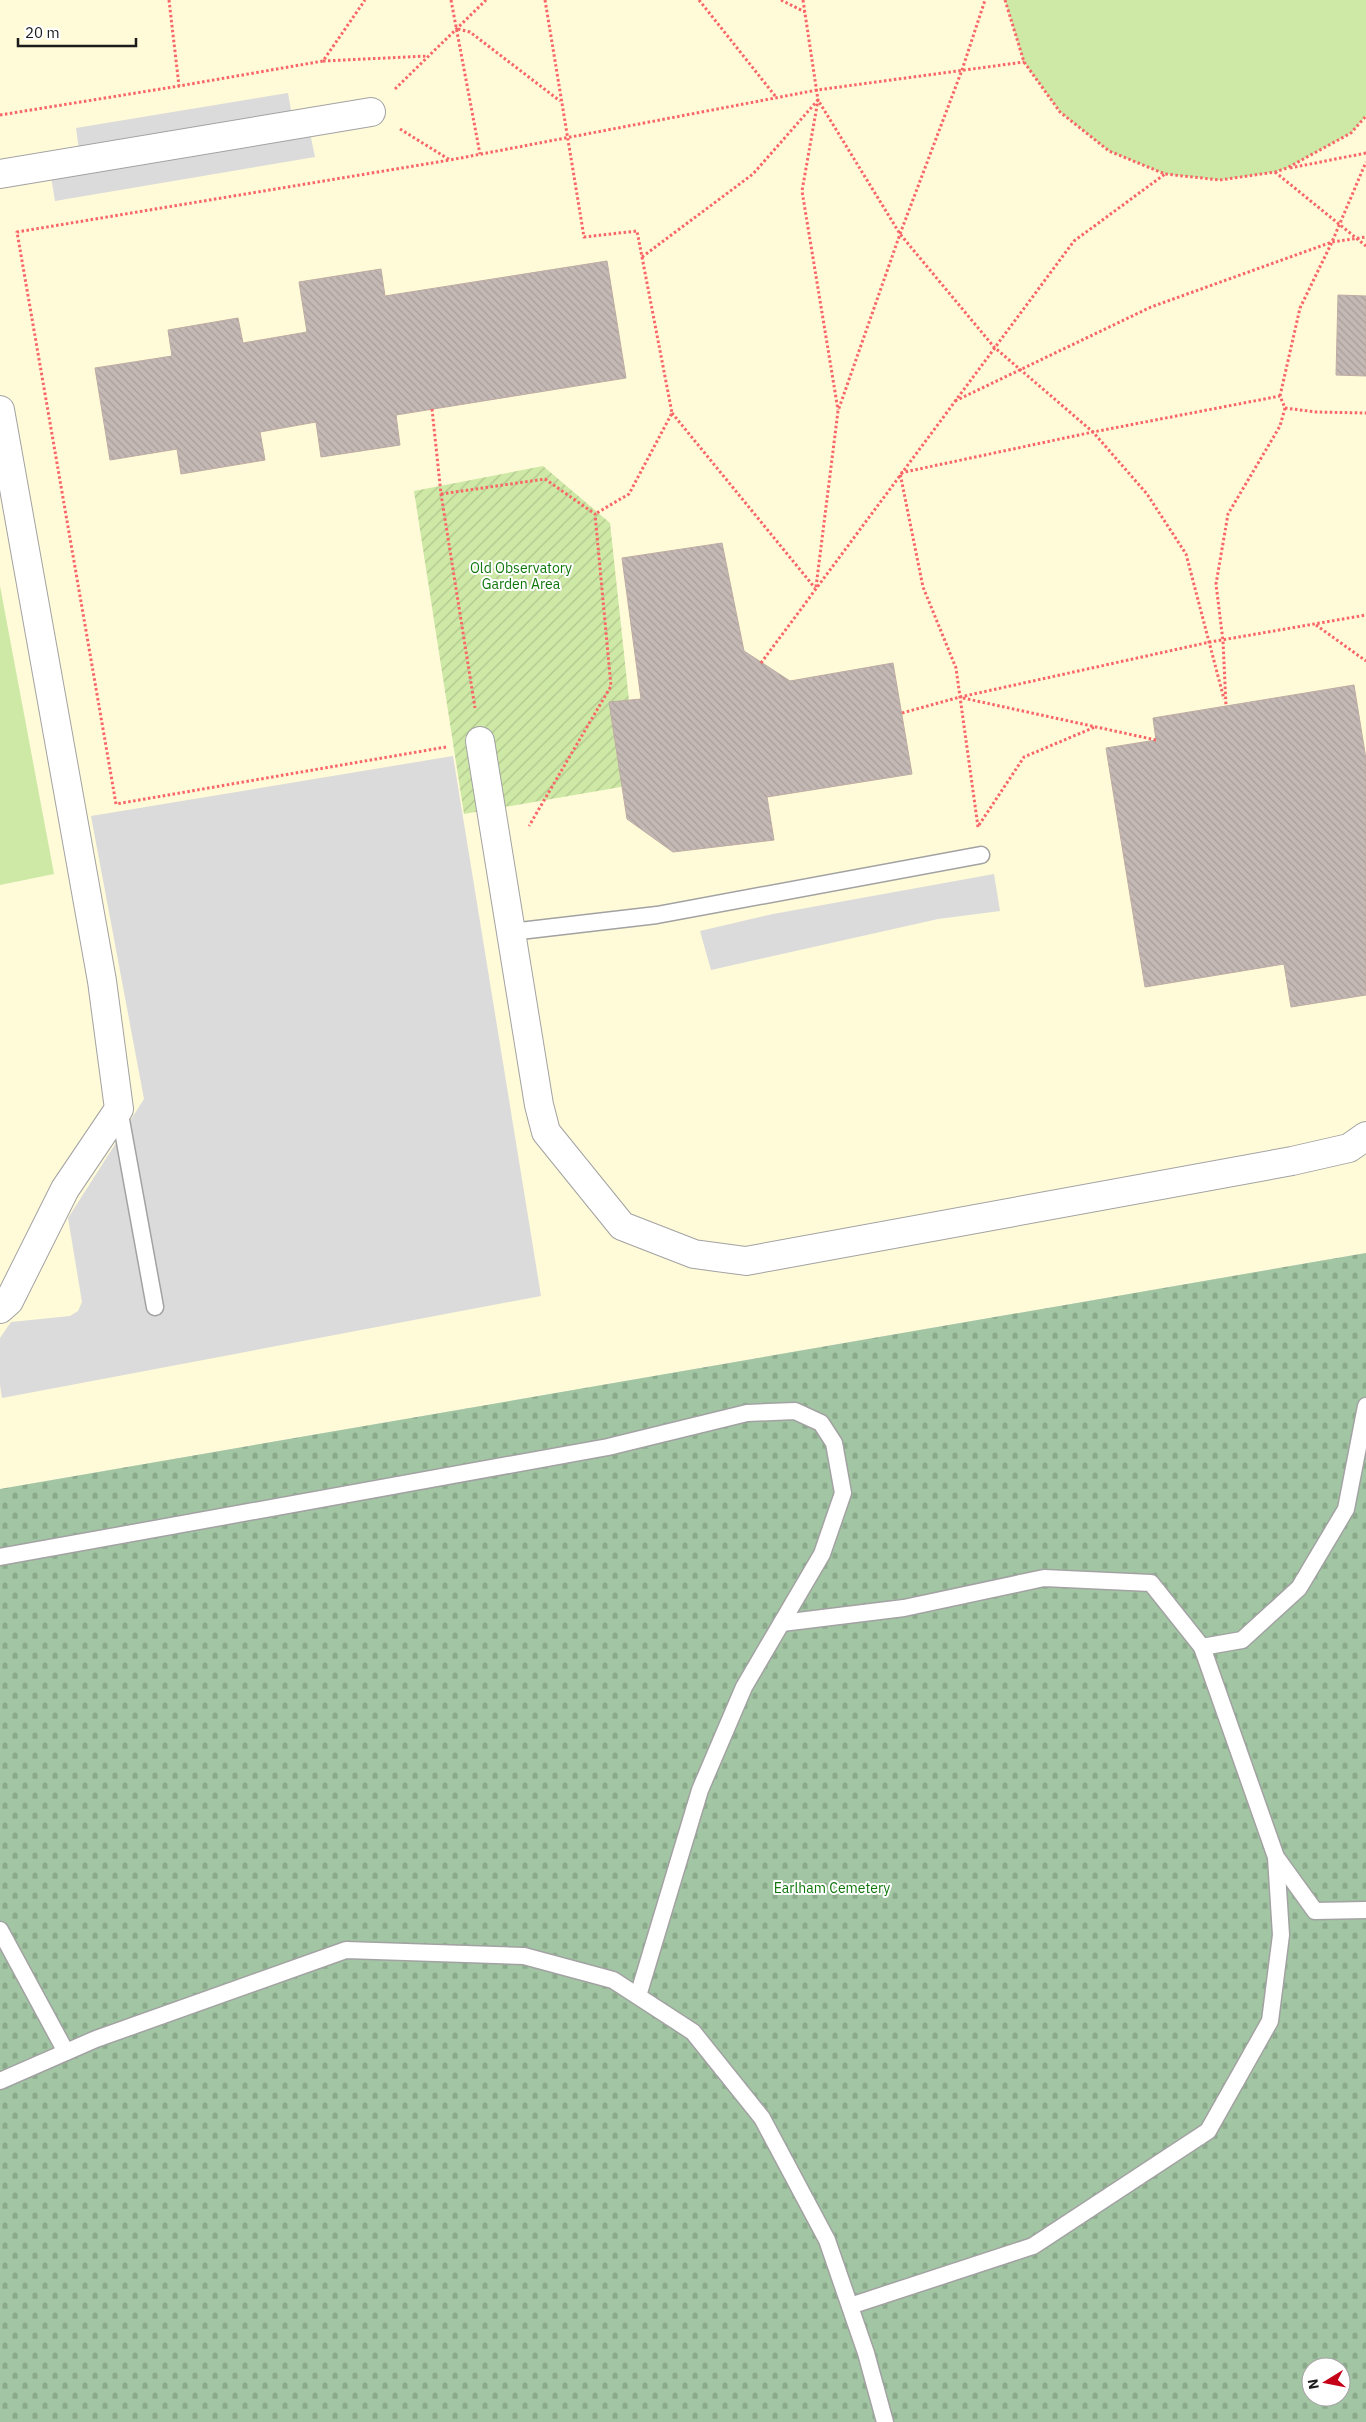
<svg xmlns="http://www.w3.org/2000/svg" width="1366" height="2422" font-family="'IBM Plex Sans',sans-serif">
	<defs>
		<pattern id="cemetery-stones" width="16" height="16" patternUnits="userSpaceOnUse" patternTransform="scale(1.25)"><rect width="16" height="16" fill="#a2c6a3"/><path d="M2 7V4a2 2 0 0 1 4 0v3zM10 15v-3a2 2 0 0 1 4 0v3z" fill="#8baa8c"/></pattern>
		<pattern id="garden-furrows" width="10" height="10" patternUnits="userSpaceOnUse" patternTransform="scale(1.25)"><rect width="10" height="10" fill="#cee8a6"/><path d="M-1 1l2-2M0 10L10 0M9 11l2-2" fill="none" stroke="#b0c68e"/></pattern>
		<pattern id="building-back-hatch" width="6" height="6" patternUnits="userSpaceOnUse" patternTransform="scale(1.25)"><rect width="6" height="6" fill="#c4b9b4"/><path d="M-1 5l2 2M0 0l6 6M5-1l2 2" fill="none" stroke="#a89e9a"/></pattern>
	</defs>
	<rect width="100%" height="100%" fill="#ede7e1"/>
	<path fill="#fffad8" d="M0,0H1366V1253L0,1489Z"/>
	<g fill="#cee8a6">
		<path d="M1005,0H1366V116L1351,133L1287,168L1275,172L1220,180L1165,174L1109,151L1060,112L1024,62Z"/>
		<path d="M0,586L54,874L0,885Z"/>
	</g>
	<path fill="url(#cemetery-stones)" fill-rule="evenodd" d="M1366,1253V2422H0V1489ZM1311,2367H1341V2397H1311Z"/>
	<path fill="url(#garden-furrows)" d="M543,466L610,523L638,784L464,814L414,491Z"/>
	<g fill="#dbdbdb">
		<path d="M288,93L292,116L79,150L76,128Z"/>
		<path d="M310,133L315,157L55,201L51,177Z"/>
		<path d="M453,756L541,1296L2,1398L0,1385V1338L11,1322L70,1316L78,1311L82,1302L68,1218L144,1099L91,816Z"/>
		<path d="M994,874L1000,911L938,919L711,970L700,931L773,914Z"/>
	</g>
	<g fill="url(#building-back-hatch)" stroke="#beaca3">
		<path d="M607,261L626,378L396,415L400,445L321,457L316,422L260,432L265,460L181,474L177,449L110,460L95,368L172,356L168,330L238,318L243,343L307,332L299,282L381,269L385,296Z"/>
		<path d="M1338,295L1366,296V376L1336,375Z"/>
		<path d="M722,543L744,651L790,681L893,663L912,774L767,797L774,840L673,852L627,819L609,702L641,699L622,558Z"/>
		<path d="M1354,685L1366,759V995L1291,1007L1284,964L1145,987L1106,748L1156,740L1153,718Z"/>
	</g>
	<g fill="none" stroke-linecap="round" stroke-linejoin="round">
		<defs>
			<g id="lane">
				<path d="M511,932L657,915L981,855"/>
				<path d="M119,1109L155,1307"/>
				<path d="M0,1557L608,1447L747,1413L795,1411L821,1423L834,1443L843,1493L822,1554L744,1687L700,1790L638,1996"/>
				<path d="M782,1623L904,1608L1044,1578L1151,1583L1202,1647L1242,1640L1299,1588L1346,1509L1366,1406"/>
				<path d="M1202,1647L1276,1857L1315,1911L1366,1910"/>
				<path d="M0,1930L66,2052"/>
				<path d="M0,2081L96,2039L346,1950L524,1956L613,1980L693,2032L762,2118L827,2240L866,2353L885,2422"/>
				<path d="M850,2306L1033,2246L1208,2131L1270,2021L1281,1935L1276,1857"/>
			</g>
			<g id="street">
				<path d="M0,174L371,112"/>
				<path d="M0,410L102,981L119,1109L65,1189L9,1301L0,1309"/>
				<path d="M480,741L539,1105L546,1132L622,1226L694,1254L746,1261L1292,1161L1349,1148L1366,1136"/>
			</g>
		</defs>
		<use href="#lane" stroke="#a2a2a2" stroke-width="19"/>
		<use href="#street" stroke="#a2a2a2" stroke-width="30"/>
		<g stroke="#f96668" stroke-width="3" stroke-dasharray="2.5 2.5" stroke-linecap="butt">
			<path d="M169,0L179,86L323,61L365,0"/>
			<path d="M451,0L480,154"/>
			<path d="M545,0L584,237L637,231L672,413L629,494L595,514"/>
			<path d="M699,0L776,97"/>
			<path d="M781,0L805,12"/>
			<path d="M803,0L818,100L802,191L838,410"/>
			<path d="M1005,0L1024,62L1060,112L1109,151L1165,174L1220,180L1275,172L1287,168L1351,133L1366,116"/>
			<path d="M458,29L470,32L560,101"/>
			<path d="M323,61L428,56"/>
			<path d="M395,89L486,0"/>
			<path d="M0,115L179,86"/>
			<path d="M400,129L450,160L817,90L1024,62"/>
			<path d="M1290,168L1366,153"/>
			<path d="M1275,172L1366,246"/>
			<path d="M642,257L753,174L818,100L900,234L994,347L1093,432L1147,494L1186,554L1224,699"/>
			<path d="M1280,396L1300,308L1332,242L1366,162"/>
			<path d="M955,401L1151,307L1332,242L1366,237"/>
			<path d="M1285,408L1316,412L1366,413"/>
			<path d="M432,409L441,494L475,708"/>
			<path d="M672,413L815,588"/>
			<path d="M441,494L545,479L595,514L611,686L529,826"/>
			<path d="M816,587L838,411L900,234L962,70L985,0"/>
			<path d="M1316,625L1366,661"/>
			<path d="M761,663L1074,241L1165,174"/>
			<path d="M963,698L1156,740"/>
			<path d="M902,713L960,697L1210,642L1366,615"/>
			<path d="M446,747L116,804L17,232L450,160"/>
			<path d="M979,825L1024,757L1095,727"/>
			<path d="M978,827L956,668L923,587L900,473L1093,432L1280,396L1285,408L1280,426L1228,514L1216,584L1223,641L1226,706"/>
		</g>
		<use href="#lane" stroke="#fff" stroke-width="16"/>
		<use href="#street" stroke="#fff" stroke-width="28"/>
	</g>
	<g text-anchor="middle" stroke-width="4" stroke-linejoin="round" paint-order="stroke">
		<g font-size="14" fill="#0f770b" stroke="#fff">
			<text x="521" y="573">Old Observatory<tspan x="521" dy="16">Garden Area</tspan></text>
			<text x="832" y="1893">Earlham Cemetery</text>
		</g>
	</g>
	<g transform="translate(1326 2382) rotate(260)"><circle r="24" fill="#ffffff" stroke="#a4a4a4"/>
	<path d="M0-4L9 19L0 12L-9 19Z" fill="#c50118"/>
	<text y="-8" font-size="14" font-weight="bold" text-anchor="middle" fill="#1b1b1b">N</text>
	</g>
	<path d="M18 38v8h118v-8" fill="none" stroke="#1b1b1b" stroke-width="2.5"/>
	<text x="25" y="38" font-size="15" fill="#1b1b1b" stroke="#ffffff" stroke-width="4" paint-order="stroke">20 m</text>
</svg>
